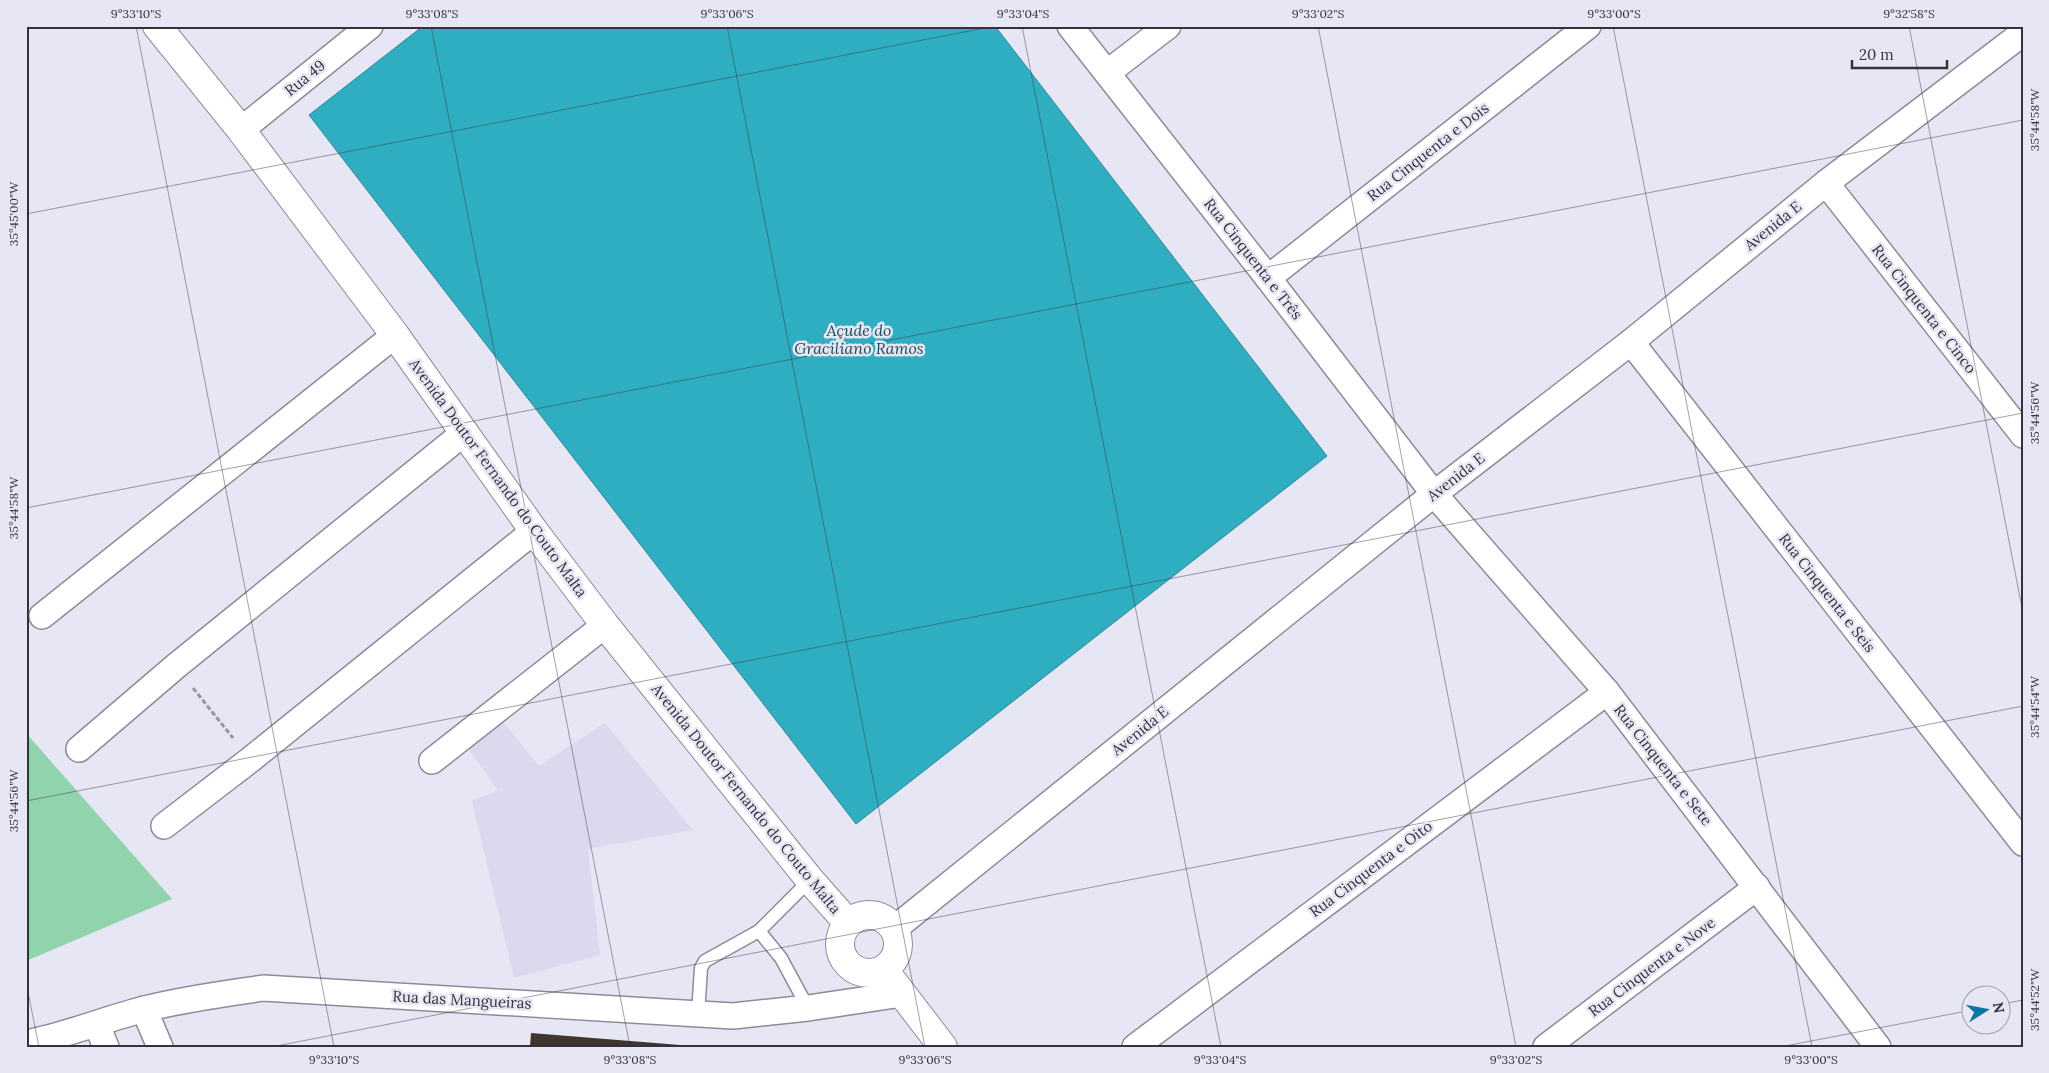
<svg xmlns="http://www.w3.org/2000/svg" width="2049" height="1073" font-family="Lora,serif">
	<rect width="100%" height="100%" fill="#e7e6f4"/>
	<path fill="#dbd9ed" d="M495,712L539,766L605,723L693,830L588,849L600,955L514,978L472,801L498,790L462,740Z"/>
	<path fill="#90d3ac" d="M26,733L172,899L26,961Z"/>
	<path fill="#2faec1" stroke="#308998" d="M423,26H995L1327,456L856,824L309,115Z"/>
	<path fill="#40352f" d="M531,1033L680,1045V1047H530Z"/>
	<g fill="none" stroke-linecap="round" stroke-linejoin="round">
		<defs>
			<g id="service">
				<path d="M759,931L810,880"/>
				<path d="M698,1014L701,968L705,961L759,931L781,958L808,1008"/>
			</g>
			<g id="minor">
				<path d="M1070,26L1268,278L1434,494L1607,692L1878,1047"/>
				<path d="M1107,73L1168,26"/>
				<path d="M241,130L370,26"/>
				<path d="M1826,183L2023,435"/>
				<path d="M1268,278L1588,26"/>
				<path d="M1631,342L2023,843"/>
				<path d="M42,616L395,335"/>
				<path d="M79,749L176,666L465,432"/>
				<path d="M432,761L605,625"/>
				<path d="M164,826L250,760L534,531"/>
				<path d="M894,929L1434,494L1631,342L1826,183L2023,33"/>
				<path d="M144,1009L160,1047"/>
				<path d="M97,1025L106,1047"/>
				<path d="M26,1043C68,1035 105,1019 145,1009C183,999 223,994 263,988L733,1016L808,1008L902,994"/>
				<path d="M1135,1047L1607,692"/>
				<path d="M1546,1047L1757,887"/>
			</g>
			<g id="tertiary">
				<path d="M157,26L241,130L395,335L534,531L605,625L810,880L848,923"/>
				<circle cx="869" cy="944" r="29"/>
				<path d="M884,970L943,1047"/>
			</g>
		</defs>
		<use href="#service" stroke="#8c8b98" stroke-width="15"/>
		<use href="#minor" stroke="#8c8b98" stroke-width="28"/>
		<use href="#tertiary" stroke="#8c8b98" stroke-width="30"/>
		<path stroke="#9796a0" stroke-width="3" stroke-dasharray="5 2.5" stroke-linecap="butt" d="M193,688L233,738"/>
		<use href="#service" stroke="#fff" stroke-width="12"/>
		<use href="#minor" stroke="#fff" stroke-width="25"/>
		<use href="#tertiary" stroke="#fff" stroke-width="28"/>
	</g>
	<path fill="none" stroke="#343339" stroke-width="1" stroke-opacity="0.45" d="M136,26L334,1047M431,26L630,1047M727,26L925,1047M1022,26L1221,1047M1318,26L1516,1047M1613,26L1812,1047M1909,26L2023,613M26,214L995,26M26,508L2023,120M26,801L2023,413M26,982L39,1047M2002,1004L2023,1000M271,1047L2023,706M1780,1047L1972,1010"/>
	<g text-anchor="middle" stroke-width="5" stroke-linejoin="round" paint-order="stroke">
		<g font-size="15" fill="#343339" stroke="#e7e6f4">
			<text transform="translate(305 78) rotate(-39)" y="5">Rua 49</text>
			<text transform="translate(1428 152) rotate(-38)" y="5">Rua Cinquenta e Dois</text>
			<text transform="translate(1773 226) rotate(-39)" y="5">Avenida E</text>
			<text transform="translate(1253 259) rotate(52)" y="5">Rua Cinquenta e Três</text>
			<text transform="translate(1924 309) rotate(52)" y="5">Rua Cinquenta e Cinco</text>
			<text transform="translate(1456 477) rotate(-38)" y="5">Avenida E</text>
			<text transform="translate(498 478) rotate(54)" y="5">Avenida Doutor Fernando do Couto Malta</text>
			<text transform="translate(1827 593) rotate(52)" y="5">Rua Cinquenta e Seis</text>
			<text transform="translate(1140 731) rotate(-39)" y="5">Avenida E</text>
			<text transform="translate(1663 765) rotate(52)" y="5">Rua Cinquenta e Sete</text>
			<text transform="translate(746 799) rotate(51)" y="5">Avenida Doutor Fernando do Couto Malta</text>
			<text transform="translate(1371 869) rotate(-37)" y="5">Rua Cinquenta e Oito</text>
			<text transform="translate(1652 967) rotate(-37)" y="5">Rua Cinquenta e Nove</text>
			<text transform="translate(462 1000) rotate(3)" y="5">Rua das Mangueiras</text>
		</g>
		<g font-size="16" font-style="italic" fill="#1b4e57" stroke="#e7e6f4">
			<text x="859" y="336">Açude do<tspan x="859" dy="18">Graciliano Ramos</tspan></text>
		</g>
	</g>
	<rect width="2049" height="1073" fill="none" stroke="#e7e6f4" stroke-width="55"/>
	<g transform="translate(1986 1010) rotate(79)"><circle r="24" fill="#e7e6f4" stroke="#9f9ea9"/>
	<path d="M0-4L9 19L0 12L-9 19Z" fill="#0975a0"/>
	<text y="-8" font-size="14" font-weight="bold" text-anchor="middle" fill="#343339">N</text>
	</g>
	<path d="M1852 60v8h95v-8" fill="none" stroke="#343339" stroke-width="2.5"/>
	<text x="1859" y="60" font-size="15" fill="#343339" stroke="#e7e6f4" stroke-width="4" paint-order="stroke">20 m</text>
	<rect x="28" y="28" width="1994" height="1018" fill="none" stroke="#343339" stroke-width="2"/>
	<g font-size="12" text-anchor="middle" fill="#343339">
		<text x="136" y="18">9°33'10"S</text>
		<text x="432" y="18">9°33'08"S</text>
		<text x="727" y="18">9°33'06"S</text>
		<text x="1023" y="18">9°33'04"S</text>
		<text x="1318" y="18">9°33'02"S</text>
		<text x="1614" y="18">9°33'00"S</text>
		<text x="1909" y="18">9°32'58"S</text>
		<text transform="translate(2035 120) rotate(-90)" y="4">35°44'58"W</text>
		<text transform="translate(14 214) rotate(-90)" y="4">35°45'00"W</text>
		<text transform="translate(2035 413) rotate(-90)" y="4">35°44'56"W</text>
		<text transform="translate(14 508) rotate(-90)" y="4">35°44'58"W</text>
		<text transform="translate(2035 707) rotate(-90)" y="4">35°44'54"W</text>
		<text transform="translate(14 801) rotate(-90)" y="4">35°44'56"W</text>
		<text transform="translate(2035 1000) rotate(-90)" y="4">35°44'52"W</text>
		<text x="334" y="1064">9°33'10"S</text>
		<text x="630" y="1064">9°33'08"S</text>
		<text x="925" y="1064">9°33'06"S</text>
		<text x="1220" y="1064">9°33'04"S</text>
		<text x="1516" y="1064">9°33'02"S</text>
		<text x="1811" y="1064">9°33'00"S</text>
	</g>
</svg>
